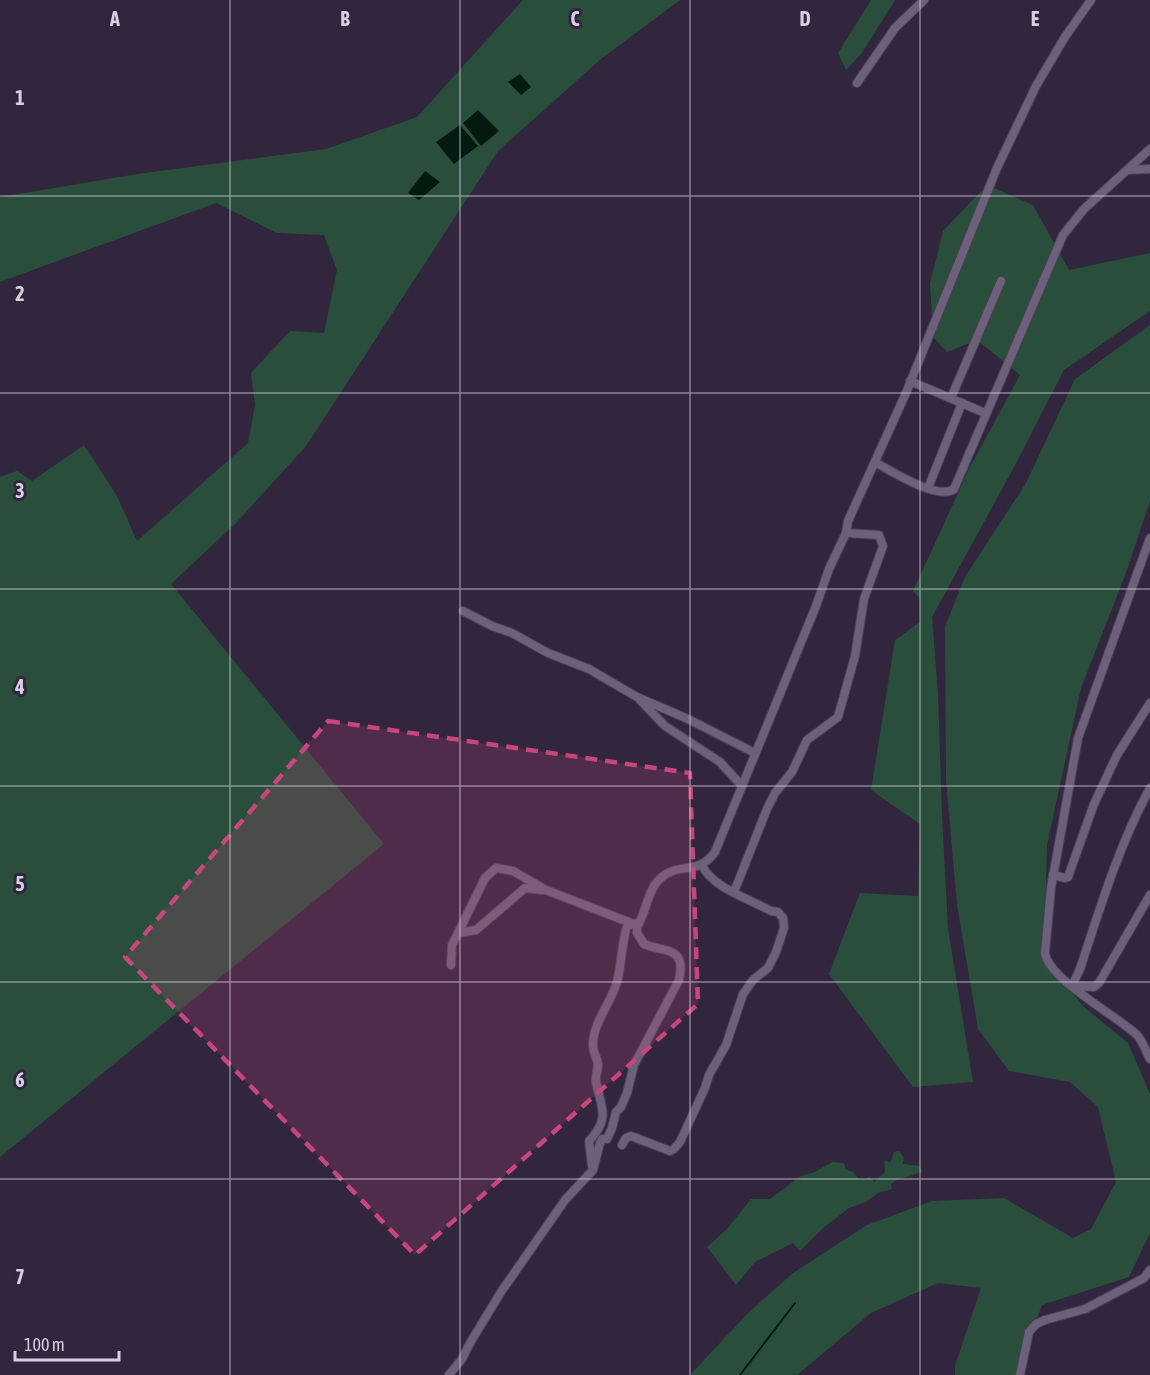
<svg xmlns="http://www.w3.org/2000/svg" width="1150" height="1375" font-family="'Asap Condensed',sans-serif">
	<rect width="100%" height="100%" fill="#31263e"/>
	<g fill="#2a4e3c">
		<path d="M523,0H680L601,59L498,151L306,446L236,523L171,584L384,844L0,1157V477L17,471L32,481L84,445L117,496L137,541L248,443L255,405L251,373L290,331L324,333L337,270L324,235L277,233L216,203L0,282V197L137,174L326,149L417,117Z"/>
		<path d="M871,0H895L862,53L846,70L838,53Z"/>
		<path d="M987,185L1033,205L1069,270L1150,253V311L1064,370L1013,469L932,617L938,694L942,815L948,929L973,1082L913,1087L829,974L860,893L918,896L920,824L871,790L895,640L920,622V599L913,591L970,467L1020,375L977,340L947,352L933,337L930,283L943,231Z"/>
		<path d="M1150,325V501L1126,573L1081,688L1047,845L1044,958L1084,1007L1128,1043L1150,1094V1233L1129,1277L1042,1305L1015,1375H955V1366L981,1288L938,1283L871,1313L797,1375H690L748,1313L793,1273L867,1225L932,1201L1004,1198L1073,1238L1091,1229L1116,1182L1098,1107L1070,1082L1009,1071L978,1029L957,905L946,780L945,627L965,577L1026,483L1075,379Z"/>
		<path d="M899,1151L904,1158L903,1164L920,1166L922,1172L897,1180L891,1184L892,1189L878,1193L866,1202L849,1208L823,1228L800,1251L793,1243L755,1262L736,1285L707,1247L727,1229L751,1199H770L801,1176L815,1172L832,1162L844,1163L845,1169L853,1172L860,1180L870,1177L874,1182L885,1172L884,1162L886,1160L889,1163L891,1161L894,1152Z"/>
	</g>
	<g fill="#021a0f">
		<path d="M520,74L531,87L521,95L508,82Z"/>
		<path d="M478,110L499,131L481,146L463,123Z"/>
		<path d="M460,125L478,146L454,164L436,142Z"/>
		<path d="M425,171L440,182L419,200L408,193Z"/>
	</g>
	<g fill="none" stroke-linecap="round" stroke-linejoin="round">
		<path stroke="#021a0f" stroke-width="2" d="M740,1375L795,1303"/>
		<defs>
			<g id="minor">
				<path d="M857,83L895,28L924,0"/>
				<path d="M1128,170L1150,169"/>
				<path d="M910,381L985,413"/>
				<path d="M951,398L1001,281"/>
				<path d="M875,462C891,471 938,501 954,489L1063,235L1084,209L1150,149"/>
				<path d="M928,488L962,403"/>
				<path d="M1150,538L1078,738L1051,888L1045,953C1049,980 1116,1015 1137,1035C1143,1041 1146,1052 1150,1059"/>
				<path d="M463,611L492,626L512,633L548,653L589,669L637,697L688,719L755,753"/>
				<path d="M640,700L665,726L720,762L742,786"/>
				<path d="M1150,788C1119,845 1100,908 1080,969L1072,986L1094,987L1099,983L1150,895"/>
				<path d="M1053,875L1065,878L1068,877L1094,804L1117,755L1150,703"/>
				<path d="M734,892L767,809L775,793L792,772L807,740L838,717L855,656L864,599L883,546L879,535L846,533"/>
				<path d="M458,933L476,930L525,888L542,890"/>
				<path d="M451,965L452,945L458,933L485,878L496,868L513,871L546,890L631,923"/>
				<path d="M622,1145L626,1138L631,1136L670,1151L674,1149L680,1142L705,1088L709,1075L726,1045L743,994L753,980L768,968L776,952L784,928L783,918L778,912L771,911C750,899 712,888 702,865"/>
				<path d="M592,1166L589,1141C611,1118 601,1107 596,1082C595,1075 598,1071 598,1064C597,1058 593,1052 593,1046C592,1024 611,1003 617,982C621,969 623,931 628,925L639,923"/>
				<path d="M449,1375L462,1359L470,1343L501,1292L565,1200L593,1170L600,1143L602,1139H607L612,1128L616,1112L621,1107L627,1093L634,1065L679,980C687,945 664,953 644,944L637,933V927C647,911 647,889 662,877C679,862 698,876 715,852L816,606L829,569L846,533L848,521L906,393L997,168L1036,86L1065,37L1091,0"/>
				<path d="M1020,1375L1029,1332L1036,1324L1045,1320L1085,1309L1144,1278L1150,1270"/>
			</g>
		</defs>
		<use href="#minor" stroke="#4a4155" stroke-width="10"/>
		<use href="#minor" stroke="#6c607b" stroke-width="8"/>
	</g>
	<path fill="#c7467c" fill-opacity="0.2" stroke="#c7467c" stroke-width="4.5" stroke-dasharray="12 8" stroke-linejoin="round" d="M328,721L690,773L698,1004L415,1255L125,957Z"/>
	<path fill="none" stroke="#d7d0e0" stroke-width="1.5" stroke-opacity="0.55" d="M230,0V1375M460,0V1375M690,0V1375M920,0V1375M0,196H1150M0,393H1150M0,589H1150M0,786H1150M0,982H1150M0,1179H1150"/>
	<g font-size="20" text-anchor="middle" font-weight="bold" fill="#d7d0e0" stroke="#31263e" stroke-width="6" stroke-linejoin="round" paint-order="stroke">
		<text x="115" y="26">A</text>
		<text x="345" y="26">B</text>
		<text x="575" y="26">C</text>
		<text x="805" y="26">D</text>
		<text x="1035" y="26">E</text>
		<text x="20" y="105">1</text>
		<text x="20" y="301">2</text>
		<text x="20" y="498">3</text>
		<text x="20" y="694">4</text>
		<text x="20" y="891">5</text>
		<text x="20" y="1087">6</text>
		<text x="20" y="1284">7</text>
	</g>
	<path d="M15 1351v9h104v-9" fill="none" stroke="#d7d0e0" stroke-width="3"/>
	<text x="24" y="1351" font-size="18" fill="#d7d0e0" stroke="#31263e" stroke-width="4.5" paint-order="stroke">100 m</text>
</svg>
